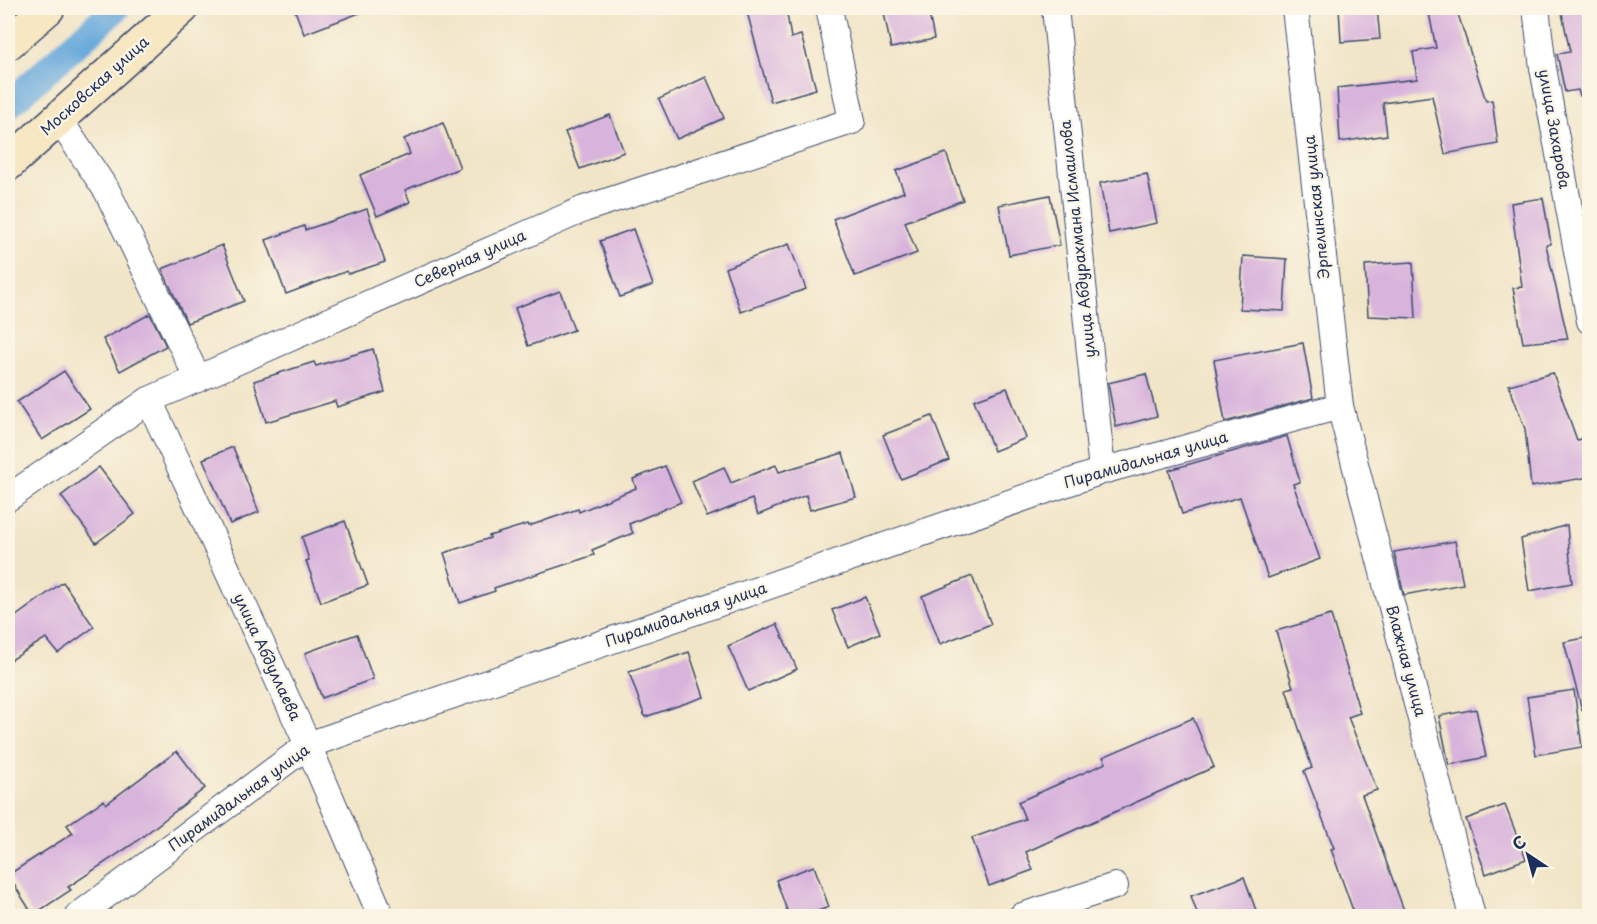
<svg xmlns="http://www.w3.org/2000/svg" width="1597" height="924" font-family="'Playpen Sans',sans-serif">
	<rect width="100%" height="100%" fill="#fcf5e5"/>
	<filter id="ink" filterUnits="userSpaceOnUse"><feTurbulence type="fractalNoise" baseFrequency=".0167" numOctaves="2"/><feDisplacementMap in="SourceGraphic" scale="12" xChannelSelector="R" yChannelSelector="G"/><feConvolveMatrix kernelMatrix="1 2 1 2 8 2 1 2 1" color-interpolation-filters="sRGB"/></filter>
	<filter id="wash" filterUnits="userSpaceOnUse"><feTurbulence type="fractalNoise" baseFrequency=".008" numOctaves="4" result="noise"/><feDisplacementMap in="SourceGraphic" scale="24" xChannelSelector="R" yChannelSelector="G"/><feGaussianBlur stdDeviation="1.35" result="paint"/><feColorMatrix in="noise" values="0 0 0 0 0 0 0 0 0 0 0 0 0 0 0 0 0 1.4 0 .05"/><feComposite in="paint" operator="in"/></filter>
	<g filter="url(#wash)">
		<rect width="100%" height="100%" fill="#f1e5c7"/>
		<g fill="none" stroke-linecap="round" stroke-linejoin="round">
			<path stroke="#67a9db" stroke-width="28" d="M8,105L116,8"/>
		</g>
		<g id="blocks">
			<g fill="#d8b3dc">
				<path d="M294,8H369L370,9L304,34Z"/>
				<path d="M746,8H786L791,38L801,35L816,89L771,102Z"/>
				<path d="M883,8H928L934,39L891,48Z"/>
				<path d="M1339,8H1377L1380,39L1341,42Z"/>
				<path d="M1428,8H1456L1486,101L1492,100L1498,144L1445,154L1432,96L1383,103L1387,135L1340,142L1337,88L1417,79L1413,52L1436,48Z"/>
				<path d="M1561,8H1590V95L1580,96L1578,90L1565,92L1557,54L1570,52Z"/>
				<path d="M706,77L724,118L677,139L659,99Z"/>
				<path d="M610,115L624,152L580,169L565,132Z"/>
				<path d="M443,123L460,168L405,190L410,202L377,216L360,175L410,154L404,139Z"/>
				<path d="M946,153L963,200L905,222L917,253L855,276L833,219L904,192L896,171Z"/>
				<path d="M1147,174L1157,223L1109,233L1100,183Z"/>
				<path d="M1050,195L1060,245L1009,255L999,205Z"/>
				<path d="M1543,198L1551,244L1546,245L1568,339L1523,343L1513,288L1522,287L1511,203Z"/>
				<path d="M367,209L385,262L348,274L347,271L286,294L266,240L304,226L305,230Z"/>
				<path d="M633,229L653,285L620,297L600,241Z"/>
				<path d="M789,244L806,289L741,312L725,268Z"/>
				<path d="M222,245L244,301L187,323L162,269Z"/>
				<path d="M1243,256L1287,259L1284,311L1240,309Z"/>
				<path d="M1413,262L1416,318L1368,316L1365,265Z"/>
				<path d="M560,291L574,330L528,346L515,308Z"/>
				<path d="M150,314L166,346L120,371L103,339Z"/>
				<path d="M1303,343L1313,398L1225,422L1214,360Z"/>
				<path d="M373,349L385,392L337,407L335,401L266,422L254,381L314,362L316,366Z"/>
				<path d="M64,371L90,409L42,440L17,402Z"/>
				<path d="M1553,373L1577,440L1586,438L1590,477L1531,487L1525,429L1509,385Z"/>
				<path d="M1146,374L1157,416L1116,427L1108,383Z"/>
				<path d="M1007,388L1026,438L994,451L974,400Z"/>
				<path d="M932,416L949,460L901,479L883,435Z"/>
				<path d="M1287,436L1300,482L1293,484L1320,559L1268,578L1240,497L1182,514L1169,470Z"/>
				<path d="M233,447L259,512L230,524L203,459Z"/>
				<path d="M843,453L856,497L810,510L806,495L758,515L752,499L707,517L692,481L724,467L731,483L776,465L779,472Z"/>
				<path d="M665,466L681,502L629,524L633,533L592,550L594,555L494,588L495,591L460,603L444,553L490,538L489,536L528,524L529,526L578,509L579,512L636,488L633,479Z"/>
				<path d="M99,467L135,514L96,543L61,496Z"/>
				<path d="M345,521L368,585L321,602L306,561L309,560L302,537Z"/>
				<path d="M1567,525L1572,583L1529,591L1521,539Z"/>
				<path d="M1455,541L1463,584L1404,595L1394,552Z"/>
				<path d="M972,576L991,624L940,644L922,596Z"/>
				<path d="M63,582L94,627L58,653L46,638L8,662V622Z"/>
				<path d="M865,597L880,633L848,647L832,610Z"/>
				<path d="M1331,615L1360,713L1348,717L1377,790L1362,795L1406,916H1355L1331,849L1334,848L1304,771L1312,768L1286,689L1293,687L1276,631Z"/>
				<path d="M777,624L797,669L748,691L728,646Z"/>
				<path d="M357,634L373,679L322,698L305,653Z"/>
				<path d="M1590,637V709L1582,710L1564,642Z"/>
				<path d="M689,652L704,697L645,717L629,672Z"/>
				<path d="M1574,690L1582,747L1536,755L1527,697Z"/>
				<path d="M1476,709L1486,757L1449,765L1439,716Z"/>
				<path d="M1193,718L1214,767L1026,852L1033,870L989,886L972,838L1025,819L1018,802L1106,763L1103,757Z"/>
				<path d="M177,751L205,788L133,844L68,887L71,890L33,915L8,875L73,833L67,825L104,800L106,804Z"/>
				<path d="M1505,805L1526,859L1486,874L1466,819Z"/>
				<path d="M814,866L829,907L804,916H789L776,880Z"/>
				<path d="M1244,877L1258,916H1198L1191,896Z"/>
			</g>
		</g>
	</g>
	<g filter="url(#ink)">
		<use href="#blocks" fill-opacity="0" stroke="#3b4a6e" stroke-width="1.5"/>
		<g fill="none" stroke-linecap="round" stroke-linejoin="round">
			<defs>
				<g id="street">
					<path d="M1055,8L1102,471"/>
					<path d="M1295,8L1340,406L1472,916"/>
					<path d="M1536,8L1543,68L1590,321"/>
					<path d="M58,118L107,191L198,379"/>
					<path d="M149,400L308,745L381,916"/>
					<path d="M8,498L149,400L584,209L852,121L829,8"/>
					<path d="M78,916L308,745L1102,471L1340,406"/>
					<path d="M1022,916L1115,886"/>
				</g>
				<g id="secondary">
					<path d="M8,43L48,8"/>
					<path d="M8,164L182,8"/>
				</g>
			</defs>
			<use href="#street" stroke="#3b4a6e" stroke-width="28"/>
			<use href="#secondary" stroke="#3b4a6e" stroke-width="36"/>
			<use href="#street" stroke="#fff" stroke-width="26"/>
			<use href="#secondary" stroke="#f7e8c3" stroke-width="33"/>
		</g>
	</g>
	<g text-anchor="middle" stroke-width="4.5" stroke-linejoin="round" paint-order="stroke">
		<g font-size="15" fill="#1b2f5e" stroke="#fcf5e5">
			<text transform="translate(95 86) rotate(-42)" y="5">Московская улица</text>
			<text transform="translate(1554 129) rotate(80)" y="5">улица Захарова</text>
			<text transform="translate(1317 207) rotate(-96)" y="5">Эрпелинская улица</text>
			<text transform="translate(1078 239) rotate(-96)" y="5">улица Абдурахмана Исмаилова</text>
			<text transform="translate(470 259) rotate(-24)" y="5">Северная улица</text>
			<text transform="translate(1146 460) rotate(-16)" y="5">Пирамидальная улица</text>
			<text transform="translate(686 615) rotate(-19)" y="5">Пирамидальная улица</text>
			<text transform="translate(267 657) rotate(65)" y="5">улица Абдуллаева</text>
			<text transform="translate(1406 661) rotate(75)" y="5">Влажная улица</text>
			<text transform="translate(239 798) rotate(-36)" y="5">Пирамидальная улица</text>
		</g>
	</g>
	<rect width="1597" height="924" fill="none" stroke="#fcf5e5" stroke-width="30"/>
	<g transform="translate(1528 855) rotate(324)" stroke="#fcf5e5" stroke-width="4.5" paint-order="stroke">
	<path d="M0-4.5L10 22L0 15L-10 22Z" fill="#1b2f5e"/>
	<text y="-9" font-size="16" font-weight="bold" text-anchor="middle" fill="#1b2f5e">С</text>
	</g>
</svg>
